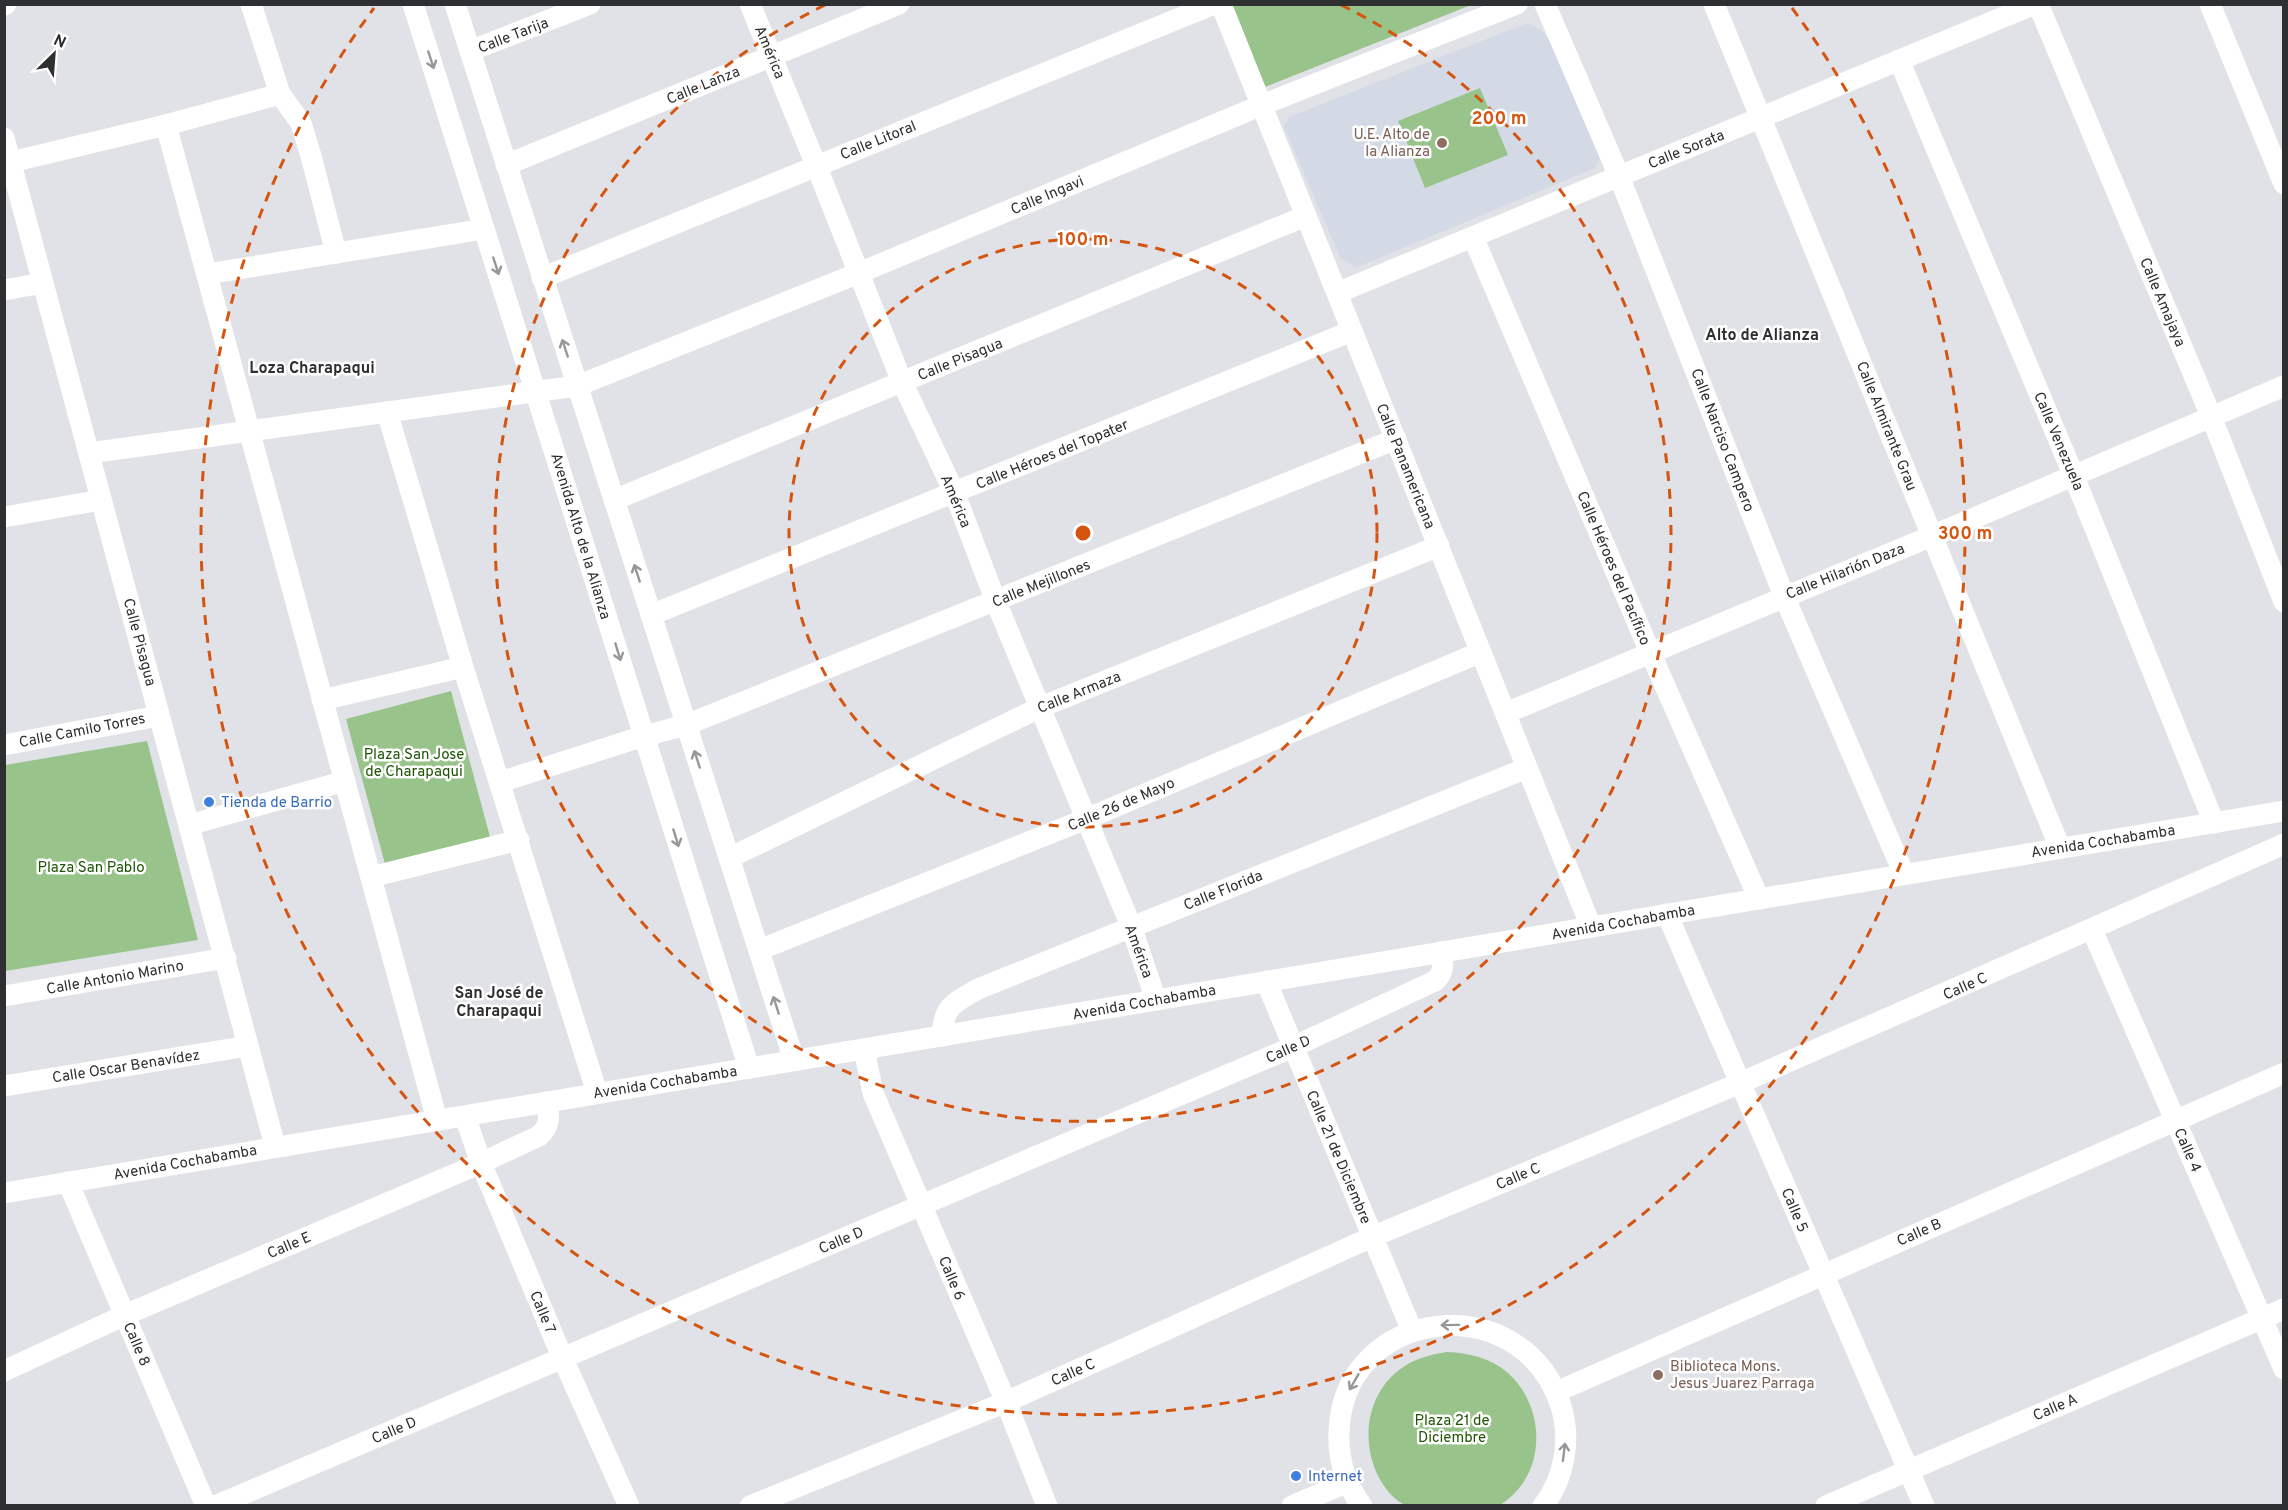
<svg xmlns="http://www.w3.org/2000/svg" width="2288" height="1510" font-family="Overpass,sans-serif">
	<rect width="100%" height="100%" fill="#e0e2e7"/>
	<path fill="#d3dae6" d="M1527,23L1540,29L1553,43L1600,158L1595,168L1355,268L1340,257L1284,127L1289,117Z"/>
	<g fill="#98c38a">
		<path d="M1226,5H1471L1260,89Z"/>
		<path d="M1480,88L1508,155L1425,188L1398,121Z"/>
		<path d="M451,691L490,837L385,864L346,719Z"/>
		<path d="M147,741L198,940L5,971V765Z"/>
		<path d="M1447,1352C1469,1353 1491,1358 1508,1373C1547,1408 1547,1476 1500,1505C1486,1506 1411,1508 1403,1504C1391,1498 1380,1482 1375,1469C1360,1431 1371,1385 1408,1364C1420,1357 1434,1354 1447,1352Z"/>
	</g>
	<g fill="none" stroke-linecap="round" stroke-linejoin="round">
		<g stroke="#fff" stroke-width="21">
			<path d="M251,4L280,94L301,123L311,156L336,253"/>
			<path d="M413,4L749,1068"/>
			<path d="M455,4L794,1060"/>
			<path d="M750,4L816,165L902,382L955,494L996,602L1131,926L1156,1000"/>
			<path d="M1221,4L1591,927"/>
			<path d="M1545,4L1619,176L1784,596L1904,874"/>
			<path d="M1714,4L2060,848"/>
			<path d="M2038,4L2211,416L2284,602"/>
			<path d="M2210,4L2284,184"/>
			<path d="M4,5L6,4"/>
			<path d="M470,51L590,4"/>
			<path d="M1899,60L2073,474L2214,823"/>
			<path d="M166,125L437,1120"/>
			<path d="M4,138L275,1146"/>
			<path d="M11,162L166,125L280,94"/>
			<path d="M506,165L899,4"/>
			<path d="M1473,237L1650,652L1759,899"/>
			<path d="M207,274L484,229"/>
			<path d="M542,278L1214,4"/>
			<path d="M4,290L43,283"/>
			<path d="M1337,293L2035,4"/>
			<path d="M387,412L463,667L597,1093"/>
			<path d="M89,453L577,386L859,273L1262,105L1517,4"/>
			<path d="M614,500L1306,216"/>
			<path d="M4,517L101,500"/>
			<path d="M651,615L1352,331"/>
			<path d="M322,700L463,667"/>
			<path d="M1506,713L1932,536L2284,386"/>
			<path d="M4,745L159,716"/>
			<path d="M500,782L644,736L686,725L1396,439"/>
			<path d="M189,825L345,781"/>
			<path d="M729,858L1041,707L1439,546"/>
			<path d="M371,877L519,840"/>
			<path d="M1667,914L1924,1506"/>
			<path d="M2092,930L2284,1369"/>
			<path d="M759,950L1086,819L1481,652"/>
			<path d="M1266,981L1412,1331"/>
			<path d="M4,996L226,958"/>
			<path d="M942,1036C943,1006 955,1002 978,989L1527,768"/>
			<path d="M864,1049L873,1093L1006,1402L1047,1506"/>
			<path d="M4,1086L248,1046"/>
			<path d="M465,1116L481,1163L563,1359L629,1506"/>
			<path d="M68,1182L206,1506"/>
			<path d="M4,1193L2284,811"/>
			<path d="M4,1371L125,1315L481,1163L539,1136C551,1125 549,1117 547,1102"/>
			<path d="M1556,1392L2284,1073"/>
			<path d="M215,1506L1293,1047L1435,981C1445,971 1443,965 1441,952"/>
			<path d="M750,1506L1006,1402L1372,1237L1740,1083L2284,844"/>
			<path d="M1292,1506L1348,1482"/>
			<path d="M1362,1506C1346,1485 1338,1459 1339,1433C1342,1307 1521,1284 1561,1406C1571,1439 1565,1478 1543,1506"/>
			<path d="M1826,1506L2284,1309"/>
		</g>
	</g>
	<defs><path id="oneway-shaft" d="M-6 0H5M1.5-3L5.5 0L1.5 3" fill="none" stroke-width="1.6" stroke-linecap="round" stroke-linejoin="round" transform="scale(1.5)"/></defs>
	<g stroke="#969798">
		<use href="#oneway-shaft" transform="translate(431 60) rotate(72)"/>
		<use href="#oneway-shaft" transform="translate(496 266) rotate(72)"/>
		<use href="#oneway-shaft" transform="translate(565 348) rotate(-108)"/>
		<use href="#oneway-shaft" transform="translate(637 573) rotate(-108)"/>
		<use href="#oneway-shaft" transform="translate(618 652) rotate(73)"/>
		<use href="#oneway-shaft" transform="translate(697 759) rotate(-108)"/>
		<use href="#oneway-shaft" transform="translate(676 838) rotate(73)"/>
		<use href="#oneway-shaft" transform="translate(776 1005) rotate(-108)"/>
		<use href="#oneway-shaft" transform="translate(1450 1325) rotate(179)"/>
		<use href="#oneway-shaft" transform="translate(1354 1382) rotate(120)"/>
		<use href="#oneway-shaft" transform="translate(1564 1452) rotate(-83)"/>
	</g>
	<g fill="none" stroke="#d55510" stroke-width="3" stroke-dasharray="10 8">
		<circle cx="1083" cy="533" r="294"/>
		<path d="M1341 5A588 588 0 1 1 825 5"/>
		<path d="M1792 8A882 882 0 1 1 374 8"/>
	</g>
	<g fill="#8d6e63" stroke="#fff" stroke-width="2">
		<circle cx="1442" cy="143" r="6"/>
		<circle cx="1658" cy="1375" r="6"/>
	</g>
	<g fill="#3f7fe0" stroke="#fff" stroke-width="2">
		<circle cx="209" cy="802" r="6"/>
		<circle cx="1296" cy="1476" r="6"/>
	</g>
	<g text-anchor="middle" stroke-width="5" stroke-linejoin="round" paint-order="stroke">
		<g font-size="15" fill="#2e2f31" stroke="#fff">
			<text transform="translate(513 35) rotate(-21)" y="5">Calle Tarija</text>
			<text transform="translate(770 52) rotate(67)" y="5">América</text>
			<text transform="translate(703 85) rotate(-22)" y="5">Calle Lanza</text>
			<text transform="translate(878 140) rotate(-22)" y="5">Calle Litoral</text>
			<text transform="translate(1686 149) rotate(-22)" y="5">Calle Sorata</text>
			<text transform="translate(1047 195) rotate(-23)" y="5">Calle Ingavi</text>
			<text transform="translate(2163 302) rotate(67)" y="5">Calle Amajaya</text>
			<text transform="translate(960 359) rotate(-22)" y="5">Calle Pisagua</text>
			<text transform="translate(1887 426) rotate(68)" y="5">Calle Almirante Grau</text>
			<text transform="translate(1723 440) rotate(69)" y="5">Calle Narciso Campero</text>
			<text transform="translate(2059 441) rotate(67)" y="5">Calle Venezuela</text>
			<text transform="translate(1052 454) rotate(-22)" y="5">Calle Héroes del Topater</text>
			<text transform="translate(1406 466) rotate(68)" y="5">Calle Panamericana</text>
			<text transform="translate(956 501) rotate(67)" y="5">América</text>
			<text transform="translate(581 536) rotate(73)" y="5">Avenida Alto de la Alianza</text>
			<text transform="translate(1614 568) rotate(67)" y="5">Calle Héroes del Pacífico</text>
			<text transform="translate(1845 571) rotate(-22)" y="5">Calle Hilarión Daza</text>
			<text transform="translate(1041 583) rotate(-22)" y="5">Calle Mejillones</text>
			<text transform="translate(140 642) rotate(75)" y="5">Calle Pisagua</text>
			<text transform="translate(1079 692) rotate(-22)" y="5">Calle Armaza</text>
			<text transform="translate(82 730) rotate(-11)" y="5">Calle Camilo Torres</text>
			<text transform="translate(1121 804) rotate(-23)" y="5">Calle 26 de Mayo</text>
			<text transform="translate(2103 841) rotate(-9)" y="5">Avenida Cochabamba</text>
			<text transform="translate(1223 890) rotate(-22)" y="5">Calle Florida</text>
			<text transform="translate(1623 922) rotate(-10)" y="5">Avenida Cochabamba</text>
			<text transform="translate(1139 951) rotate(70)" y="5">América</text>
			<text transform="translate(115 977) rotate(-10)" y="5">Calle Antonio Marino</text>
			<text transform="translate(1965 986) rotate(-24)" y="5">Calle C</text>
			<text transform="translate(1144 1002) rotate(-10)" y="5">Avenida Cochabamba</text>
			<text transform="translate(1288 1049) rotate(-24)" y="5">Calle D</text>
			<text transform="translate(126 1066) rotate(-9)" y="5">Calle Oscar Benavídez</text>
			<text transform="translate(665 1082) rotate(-9)" y="5">Avenida Cochabamba</text>
			<text transform="translate(2188 1150) rotate(66)" y="5">Calle 4</text>
			<text transform="translate(1339 1157) rotate(67)" y="5">Calle 21 de Diciembre</text>
			<text transform="translate(185 1162) rotate(-10)" y="5">Avenida Cochabamba</text>
			<text transform="translate(1518 1176) rotate(-23)" y="5">Calle C</text>
			<text transform="translate(1795 1210) rotate(67)" y="5">Calle 5</text>
			<text transform="translate(1919 1232) rotate(-24)" y="5">Calle B</text>
			<text transform="translate(841 1240) rotate(-23)" y="5">Calle D</text>
			<text transform="translate(289 1245) rotate(-23)" y="5">Calle E</text>
			<text transform="translate(952 1278) rotate(67)" y="5">Calle 6</text>
			<text transform="translate(543 1312) rotate(67)" y="5">Calle 7</text>
			<text transform="translate(137 1344) rotate(67)" y="5">Calle 8</text>
			<text transform="translate(1073 1372) rotate(-24)" y="5">Calle C</text>
			<text transform="translate(2055 1407) rotate(-23)" y="5">Calle A</text>
			<text transform="translate(394 1430) rotate(-23)" y="5">Calle D</text>
		</g>
		<g font-size="15" fill="#785e54" stroke="#fff" text-anchor="end">
			<text x="1430" y="139">U.E. Alto de<tspan x="1430" dy="17">la Alianza</tspan></text>
			<text x="1670" y="1371" text-anchor="start">Biblioteca Mons.<tspan x="1670" dy="17">Jesus Juarez Parraga</tspan></text>
		</g>
		<g font-size="15" fill="#1e5403" stroke="#fff">
			<text x="414" y="759">Plaza San Jose<tspan x="414" dy="17">de Charapaqui</tspan></text>
			<text x="91" y="872">Plaza San Pablo</text>
			<text x="1452" y="1425">Plaza 21 de<tspan x="1452" dy="17">Diciembre</tspan></text>
		</g>
		<g font-size="15" fill="#366cbe" stroke="#fff" text-anchor="start">
			<text x="221" y="807">Tienda de Barrio</text>
			<text x="1308" y="1481">Internet</text>
		</g>
		<g font-size="16" font-weight="bold" fill="#2e2f31" stroke="#fff">
			<text x="1762" y="340">Alto de Alianza</text>
			<text x="312" y="373">Loza Charapaqui</text>
			<text x="499" y="998">San José de<tspan x="499" dy="18">Charapaqui</tspan></text>
		</g>
	</g>
	<circle cx="1083" cy="533" r="9" fill="#d55510" stroke="#fff" stroke-width="3"/>
	<g font-size="18" text-anchor="middle" font-weight="bold" fill="#d55510" stroke="#fff" stroke-width="5" stroke-linejoin="round" paint-order="stroke">
		<text x="1499" y="124">200 m</text>
		<text x="1083" y="245">100 m</text>
		<text x="1965" y="539">300 m</text>
	</g>
	<rect width="2288" height="1510" fill="none" stroke="#2e2f31" stroke-width="12"/>
	<g transform="translate(54 54) rotate(25)" stroke="#ffffff" stroke-width="4.5" paint-order="stroke">
	<path d="M0-4.5L10 22L0 15L-10 22Z" fill="#2e2f31"/>
	<text y="-9" font-size="16" font-weight="bold" text-anchor="middle" fill="#2e2f31">N</text>
	</g>
</svg>
